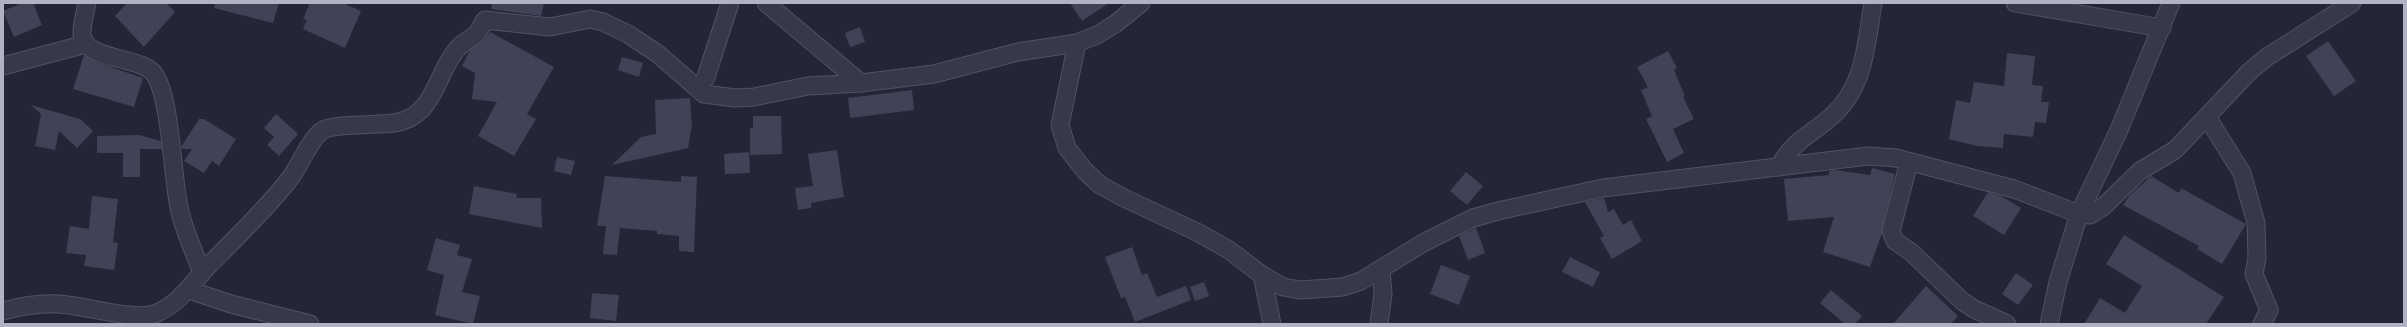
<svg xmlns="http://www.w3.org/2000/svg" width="2407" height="327" font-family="'Titillium Web',sans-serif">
	<rect width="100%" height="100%" fill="#232636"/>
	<g fill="#404356">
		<path d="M22,3H33L42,25L14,37L3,11Z"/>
		<path d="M127,3H166L175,12L144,47L115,16Z"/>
		<path d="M215,3H279L273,23L214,8Z"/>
		<path d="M310,3H343L361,11L345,48L303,29L307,20L303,19Z"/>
		<path d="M492,3H544L541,16L491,9Z"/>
		<path d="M1070,3H1109L1082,21Z"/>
		<path d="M860,27L865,42L850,47L845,33Z"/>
		<path d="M490,32L554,67L527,114L536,119L514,156L478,136L497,102L472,99L475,73L462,66L470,50L483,41Z"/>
		<path d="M2328,41L2356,81L2334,96L2306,56Z"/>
		<path d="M1668,51L1677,68L1674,70L1685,96L1683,97L1694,119L1673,129L1684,153L1667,162L1646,119L1652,116L1641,90L1648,87L1637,67Z"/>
		<path d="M2007,53L2035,56L2032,85L2043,86L2041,102H2049L2046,123L2035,122L2033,137L2004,134L2003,148L1977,146L1949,139L1956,100L1970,103L1974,82L2004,86Z"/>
		<path d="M84,55L99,63L143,78L134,107L73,89Z"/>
		<path d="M622,57L643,63L639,77L618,70Z"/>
		<path d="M912,90L914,110L850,118L848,98Z"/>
		<path d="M690,98L692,125L688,148L612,165L641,137L656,134L655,100Z"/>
		<path d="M31,105L80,119L93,131L77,148L59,131L55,150L35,146L41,114Z"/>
		<path d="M276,114L298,134L279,156L267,145L274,137L264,128Z"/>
		<path d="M753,116H781L782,154L750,155V128H753Z"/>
		<path d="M199,119H204L236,139L219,166L212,161L204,173L184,161L192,149H182L181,147Z"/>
		<path d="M139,135L161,141L162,149H140V177H123V153H97V136Z"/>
		<path d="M837,150L844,197L811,203V208L798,210L795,188L813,186L808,154Z"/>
		<path d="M749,152L750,173L725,174L724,154Z"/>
		<path d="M557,157L575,161L571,175L554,171Z"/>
		<path d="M1872,168L1895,174L1882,233L1870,267L1823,252L1834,217L1788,221L1784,179L1829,175V171L1835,170L1870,175Z"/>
		<path d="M1466,172L1483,186L1467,205L1450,191Z"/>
		<path d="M605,176L681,182V176L697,177L694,252L679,251V236L657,234V231L620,228L617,255L603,254L606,226H597Z"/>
		<path d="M2151,176L2179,193L2181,188L2246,224L2222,264L2197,249L2199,246L2123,205L2129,196Z"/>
		<path d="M474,186L517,194L516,198H541L542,228L469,214Z"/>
		<path d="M1988,192L2001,196L2021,208L2004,235L1973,216Z"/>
		<path d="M92,196L118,199L113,242L118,243L114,270L84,266L86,255L66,253L70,226L89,229Z"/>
		<path d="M1604,198L1608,212L1614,209L1623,225L1631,220L1642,241L1612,259L1600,238L1604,236L1585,202Z"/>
		<path d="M1476,228L1485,253L1468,260L1459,236Z"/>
		<path d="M2124,235L2224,297L2206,324H2084L2100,298L2125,313L2142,286L2106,264Z"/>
		<path d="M436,238L460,245L457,255L472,259L462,292L480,296L473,324L435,315L444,275L427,270Z"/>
		<path d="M1132,247L1142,275L1147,273L1157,297L1186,286L1191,300L1135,322L1125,297L1121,298L1105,257Z"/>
		<path d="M1570,257L1600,272L1593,287L1562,272Z"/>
		<path d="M1441,265L1470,276L1459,305L1430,294Z"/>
		<path d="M2016,273L2033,285L2018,305L2002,294Z"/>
		<path d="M1204,282L1209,296L1195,301L1190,287Z"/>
		<path d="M1926,286L1958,316L1951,324H1893Z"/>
		<path d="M1831,290L1862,316L1855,324H1845L1820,303Z"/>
		<path d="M592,293L619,295L616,321L590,318Z"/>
	</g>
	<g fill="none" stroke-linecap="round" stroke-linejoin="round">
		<defs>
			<g id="street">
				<path d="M87,3C85,13 82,23 82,33C83,62 142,55 155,75C171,101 172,174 179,207C183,229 194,251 202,273"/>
				<path d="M766,3L861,83"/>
				<path d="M2015,3L2162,28"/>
				<path d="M1077,43L1060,125L1067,148L1085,171L1100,185L1124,198L1199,233L1229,250L1262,275L1283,287L1300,290L1343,287L1361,281L1423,243L1473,218L1498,211L1603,188L1868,156L1896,158L2014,189L2079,214L2090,215L2104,206L2140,171L2175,150L2250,71L2267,57L2352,3"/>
				<path d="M3,66L86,44"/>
				<path d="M698,89L706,77L730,3"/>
				<path d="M2207,117L2242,173L2256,223L2257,258L2254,274L2269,310L2262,324"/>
				<path d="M1909,162L1891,231L1895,241L1911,252L1962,301L1974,309L2007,324"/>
				<path d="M1779,167C1793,140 1811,135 1832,116C1865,86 1866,45 1873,3"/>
				<path d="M1262,275L1272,324"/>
				<path d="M189,290L231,304L310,324"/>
				<path d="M3,311C22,306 39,303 58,304C84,305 136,322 157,313C181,302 192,283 209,265C236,238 264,211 288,181C299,168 310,138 323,130C333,124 379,125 394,123C433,117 435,79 454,53C462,41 466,43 475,35C479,32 482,24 485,20L550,27L590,19L603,22L628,34L658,54L704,94L735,98L754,97L808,86L861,83L934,74L1018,52L1077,43L1097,35L1115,24L1141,3"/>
				<path d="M1379,324L1383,294L1381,270"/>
				<path d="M2049,324L2058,282L2079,214L2119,130L2171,3"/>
			</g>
		</defs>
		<use href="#street" stroke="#515362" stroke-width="19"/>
		<use href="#street" stroke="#363947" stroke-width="17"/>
	</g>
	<rect width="2407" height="327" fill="none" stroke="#b1b3c3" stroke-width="8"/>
</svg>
